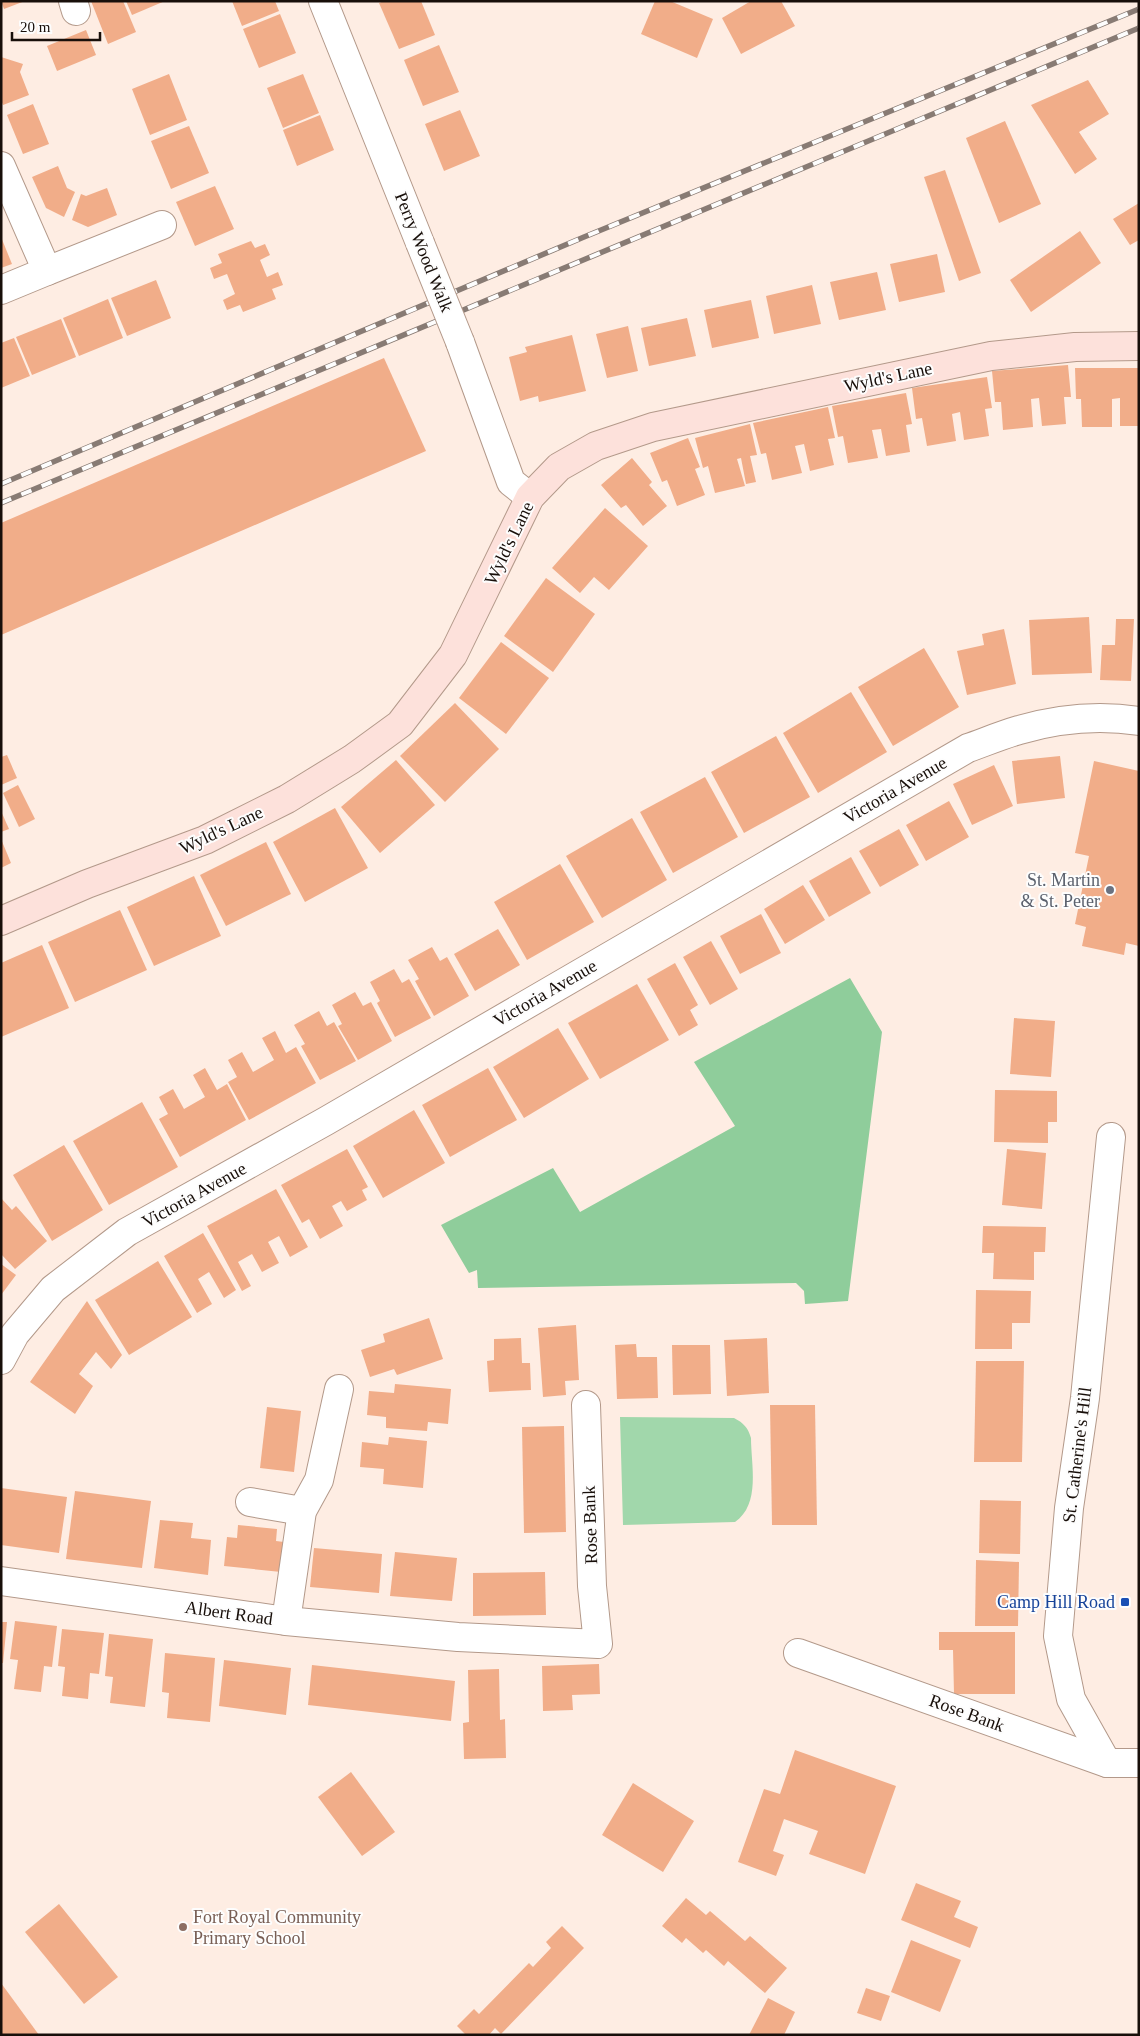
<svg xmlns="http://www.w3.org/2000/svg" width="1140" height="2036" font-family="'Times New Roman',serif">
	<rect width="100%" height="100%" fill="#feede3"/>
	<path fill="#a1d7ab" d="M620,1417L734,1418C744,1423 748,1428 751,1438C751,1465 761,1504 735,1522L623,1525Z"/>
	<path fill="#8fcd9b" d="M850,978L882,1032L848,1301L805,1304L804,1291L796,1283L478,1288L477,1270L469,1273L441,1225L553,1168L580,1212L735,1126L694,1062Z"/>
	<g fill="#f1ad89">
		<path d="M1,1H25L4,9Z"/>
		<path d="M91,1H123L136,32L108,44Z"/>
		<path d="M126,1H165L132,15Z"/>
		<path d="M232,1H275L279,11L242,26Z"/>
		<path d="M384,1H421L435,35L399,49L379,3Z"/>
		<path d="M655,1H670L713,19L697,58L641,34Z"/>
		<path d="M751,1H781L795,26L741,54L722,18Z"/>
		<path d="M280,14L296,53L259,68L243,29Z"/>
		<path d="M86,30L96,55L57,71L47,46Z"/>
		<path d="M439,45L459,92L423,106L404,60Z"/>
		<path d="M1,57L23,64L20,72L29,95L3,105L1,100Z"/>
		<path d="M169,74L187,120L150,135L132,89Z"/>
		<path d="M303,74L319,113L283,128L267,88Z"/>
		<path d="M1088,80L1109,114L1079,132L1097,159L1075,174L1031,105Z"/>
		<path d="M33,104L49,144L23,154L7,115Z"/>
		<path d="M460,110L480,156L444,171L425,124Z"/>
		<path d="M320,115L334,150L297,166L283,130Z"/>
		<path d="M1005,121L1041,204L999,223L966,138Z"/>
		<path d="M189,126L209,173L171,189L151,141Z"/>
		<path d="M58,166L67,188L75,192L64,217L46,208L32,177Z"/>
		<path d="M945,170L981,273L959,281L924,177Z"/>
		<path d="M215,186L234,229L195,246L176,202Z"/>
		<path d="M107,188L117,215L88,227L72,220L81,194L86,196Z"/>
		<path d="M1139,203V240L1130,245L1113,219Z"/>
		<path d="M1080,231L1101,263L1031,312L1010,280Z"/>
		<path d="M1,237L12,264L1,268Z"/>
		<path d="M251,241L255,248L265,244L270,255L260,260L267,277L278,272L283,285L272,289L276,299L243,312L240,305L227,310L223,300L235,294L227,274L214,279L210,268L222,263L218,254Z"/>
		<path d="M937,254L945,292L899,302L890,264Z"/>
		<path d="M877,272L886,310L839,320L830,282Z"/>
		<path d="M156,280L171,318L127,336L111,298Z"/>
		<path d="M812,285L821,324L774,334L766,296Z"/>
		<path d="M108,299L123,338L79,356L63,318Z"/>
		<path d="M751,300L759,338L712,348L704,310Z"/>
		<path d="M687,318L696,356L649,366L641,328Z"/>
		<path d="M61,319L76,357L32,375L16,337Z"/>
		<path d="M628,326L638,371L607,378L596,334Z"/>
		<path d="M572,335L586,391L539,402L538,396L520,401L509,357L527,352L525,347Z"/>
		<path d="M14,338L30,376L1,388V343Z"/>
		<path d="M384,358L426,451L1,635V523Z"/>
		<path d="M1068,365L1071,397H1064L1066,424L1042,426L1039,398L1031,399L1033,427L1003,430L1001,402H995L992,371Z"/>
		<path d="M1075,368H1139V426H1120V398L1112,399V427H1082L1081,399H1076Z"/>
		<path d="M987,377L992,408L985,409L989,436L964,440L960,412L952,414L956,441L927,446L922,418L916,419L912,388Z"/>
		<path d="M906,393L912,424L906,425L910,452L886,456L881,429L872,430L878,458L848,463L843,436L838,437L832,406Z"/>
		<path d="M828,407L835,438L828,439L834,465L810,471L804,444L795,446L802,473L772,480L766,453L761,454L753,423Z"/>
		<path d="M750,424L757,455L750,456L756,482L746,484L741,458L737,459L745,486L715,493L708,466L703,468L695,438Z"/>
		<path d="M688,438L700,467L695,469L705,495L677,506L667,480L662,482L650,453Z"/>
		<path d="M632,458L652,482L649,485L667,506L643,526L626,505L621,508L601,485Z"/>
		<path d="M605,508L648,546L609,590L594,577L580,593L552,568Z"/>
		<path d="M546,578L595,614L553,672L504,636Z"/>
		<path d="M1089,617L1092,673L1032,675L1029,620Z"/>
		<path d="M1116,619H1134L1131,681L1100,680L1102,645H1115Z"/>
		<path d="M1004,629L1016,684L967,695L957,651L984,645L982,634Z"/>
		<path d="M501,642L549,678L506,734L459,698Z"/>
		<path d="M924,648L959,707L893,746L858,687Z"/>
		<path d="M851,692L887,752L818,793L783,733Z"/>
		<path d="M455,703L499,749L445,802L400,756Z"/>
		<path d="M776,736L810,797L744,833L711,772Z"/>
		<path d="M7,755L17,778L1,785V757Z"/>
		<path d="M1060,756L1065,798L1017,804L1012,761Z"/>
		<path d="M396,760L435,805L380,853L341,807Z"/>
		<path d="M1094,761L1139,771V946L1126,943L1124,955L1082,946L1086,927L1075,924L1089,856L1075,853Z"/>
		<path d="M994,765L1013,806L972,825L953,784Z"/>
		<path d="M705,777L738,837L673,873L640,812Z"/>
		<path d="M18,785L35,819L19,827L3,793Z"/>
		<path d="M949,801L969,837L926,861L906,825Z"/>
		<path d="M335,808L368,868L305,902L273,842Z"/>
		<path d="M1,811L9,829L1,832Z"/>
		<path d="M632,818L667,880L602,918L566,856Z"/>
		<path d="M899,829L919,865L880,887L859,851Z"/>
		<path d="M1,839L11,863L1,868Z"/>
		<path d="M266,842L291,894L226,926L200,875Z"/>
		<path d="M851,857L871,893L829,917L809,881Z"/>
		<path d="M560,864L594,922L527,960L494,902Z"/>
		<path d="M194,876L221,936L154,966L127,907Z"/>
		<path d="M803,885L825,920L785,944L764,909Z"/>
		<path d="M120,910L147,970L75,1002L48,942Z"/>
		<path d="M761,914L781,953L740,974L720,936Z"/>
		<path d="M498,929L520,965L475,991L454,954Z"/>
		<path d="M711,941L738,989L710,1005L683,957Z"/>
		<path d="M42,945L69,1008L1,1037V963Z"/>
		<path d="M432,947L440,961L447,957L469,996L434,1016L415,981L419,979L408,960Z"/>
		<path d="M675,963L698,1005L690,1010L698,1025L679,1036L647,979Z"/>
		<path d="M394,969L402,983L409,979L431,1018L395,1037L377,1003L380,1001L370,982Z"/>
		<path d="M637,984L669,1040L600,1079L568,1023Z"/>
		<path d="M355,992L363,1006L371,1002L392,1041L358,1060L338,1026L342,1024L332,1005Z"/>
		<path d="M319,1011L327,1026L334,1022L356,1061L320,1080L301,1046L305,1044L294,1025Z"/>
		<path d="M1014,1018L1055,1021L1051,1077L1010,1074Z"/>
		<path d="M558,1028L589,1079L524,1118L493,1067Z"/>
		<path d="M275,1031L286,1053L296,1047L316,1083L249,1120L228,1082L237,1077L228,1060L242,1052L253,1072L274,1060L262,1038Z"/>
		<path d="M205,1068L217,1090L227,1084L246,1120L180,1157L159,1119L168,1114L159,1097L173,1089L184,1109L205,1097L193,1075Z"/>
		<path d="M488,1068L517,1120L450,1157L422,1105Z"/>
		<path d="M995,1090L1057,1091V1122H1048V1143L994,1142Z"/>
		<path d="M142,1102L178,1167L109,1205L73,1141Z"/>
		<path d="M414,1110L445,1163L383,1198L353,1146Z"/>
		<path d="M64,1145L103,1210L52,1241L13,1175Z"/>
		<path d="M347,1149L368,1187L362,1190L367,1200L347,1211L341,1201L332,1206L343,1226L320,1239L309,1219L302,1223L281,1185Z"/>
		<path d="M1007,1149L1046,1153L1042,1209L1002,1205Z"/>
		<path d="M276,1189L308,1247L290,1257L279,1236L268,1242L279,1263L262,1272L252,1254L238,1262L251,1286L242,1291L207,1226Z"/>
		<path d="M1,1198L12,1210L16,1206L47,1241L15,1269L1,1254Z"/>
		<path d="M983,1226L1046,1227L1045,1252H1034V1280L993,1279L994,1253H982Z"/>
		<path d="M203,1233L236,1290L224,1298L209,1272L198,1279L212,1304L197,1313L164,1256Z"/>
		<path d="M158,1261L192,1317L129,1355L95,1300Z"/>
		<path d="M1,1264L16,1275L1,1295Z"/>
		<path d="M976,1290L1031,1291L1030,1323H1012V1349H975Z"/>
		<path d="M87,1301L122,1355L111,1369L96,1352L79,1374L93,1386L75,1414L30,1382Z"/>
		<path d="M429,1318L443,1359L397,1375L394,1369L370,1377L361,1350L385,1342L383,1334Z"/>
		<path d="M576,1325L579,1380L565,1381L566,1395L543,1397L538,1328Z"/>
		<path d="M521,1338L522,1363H530L531,1390L489,1392L487,1361L494,1360V1339Z"/>
		<path d="M767,1338L769,1393L727,1396L724,1340Z"/>
		<path d="M636,1344L637,1357H657L658,1398L617,1399L615,1345Z"/>
		<path d="M672,1345H710L711,1394L673,1395Z"/>
		<path d="M976,1361H1024L1022,1462H974Z"/>
		<path d="M395,1384L451,1389L448,1424L428,1422L427,1431L386,1428V1417L367,1415L369,1391L394,1393Z"/>
		<path d="M770,1405H815L817,1525H772Z"/>
		<path d="M267,1407L301,1411L294,1472L260,1468Z"/>
		<path d="M564,1426L566,1532L524,1533L522,1427Z"/>
		<path d="M389,1437L427,1441L423,1488L383,1484L384,1469L360,1467L362,1442L388,1445Z"/>
		<path d="M1,1488L67,1497L59,1553L1,1545Z"/>
		<path d="M75,1491L151,1501L142,1568L66,1559Z"/>
		<path d="M980,1500L1021,1501L1020,1554L979,1553Z"/>
		<path d="M160,1520L193,1523L191,1538L211,1540L208,1575L154,1568Z"/>
		<path d="M238,1525L277,1529L276,1541L284,1542L281,1572L224,1566L227,1537L237,1538Z"/>
		<path d="M314,1548L382,1554L379,1593L310,1587Z"/>
		<path d="M395,1552L457,1558L452,1601L390,1596Z"/>
		<path d="M976,1560L1019,1562L1018,1626H975Z"/>
		<path d="M545,1572L546,1615L473,1616V1573Z"/>
		<path d="M15,1621L57,1626L52,1667L44,1666L41,1692L14,1689L18,1660L10,1659Z"/>
		<path d="M1,1622H7L3,1663H1Z"/>
		<path d="M62,1629L104,1633L99,1674L90,1673L88,1699L62,1696L65,1667L58,1666Z"/>
		<path d="M939,1632H1015V1694H954L953,1650H939Z"/>
		<path d="M109,1634L153,1639L145,1707L110,1703L113,1677L105,1676Z"/>
		<path d="M165,1653L215,1658L210,1722L167,1718L169,1693L162,1692Z"/>
		<path d="M224,1660L291,1668L286,1715L219,1706Z"/>
		<path d="M599,1664L600,1694L572,1695L573,1710L543,1711L542,1666Z"/>
		<path d="M312,1665L455,1681L451,1721L308,1705Z"/>
		<path d="M499,1669L500,1720L505,1719L506,1758L464,1759L463,1723L469,1722L468,1670Z"/>
		<path d="M795,1750L896,1786L865,1874L809,1854L818,1831L784,1819L773,1851L784,1855L776,1876L738,1862L764,1789L780,1794Z"/>
		<path d="M351,1772L395,1832L362,1856L318,1797Z"/>
		<path d="M633,1783L694,1821L663,1872L602,1835Z"/>
		<path d="M916,1883L961,1901L954,1917L978,1927L970,1948L901,1920Z"/>
		<path d="M686,1898L706,1915L710,1911L745,1941L750,1936L787,1968L765,1993L728,1961L724,1966L706,1950L703,1953L686,1938L682,1943L662,1926Z"/>
		<path d="M59,1904L118,1977L84,2004L25,1932Z"/>
		<path d="M562,1926L584,1948L501,2034L495,2028L489,2035H466L457,2026L474,2009L479,2014L529,1963L533,1967L551,1948L546,1942Z"/>
		<path d="M911,1940L961,1960L940,2012L891,1992Z"/>
		<path d="M1,1983L39,2035H1Z"/>
		<path d="M866,1988L890,1996L881,2021L857,2013Z"/>
		<path d="M768,1998L795,2012L784,2035H749Z"/>
	</g>
	<g fill="none" stroke-linecap="round" stroke-linejoin="round">
		<defs>
			<g id="street">
				<path d="M73,1L76,11"/>
				<path d="M323,1L420,243"/>
				<path d="M1,166L47,271L162,225"/>
				<path d="M1,290L47,271"/>
				<path d="M460,342L511,482L530,497"/>
				<path d="M1,1360L15,1334L53,1289L127,1232L326,1121L968,748C985,742 1002,735 1019,730C1057,719 1100,715 1139,721"/>
				<path d="M250,1502L302,1511"/>
				<path d="M1,1581L286,1621L458,1637L598,1644L592,1586L586,1405"/>
				<path d="M286,1621L302,1511L319,1480L339,1389"/>
				<path d="M798,1653L1107,1763H1139"/>
				<path d="M1107,1763L1071,1699L1058,1636L1069,1508L1085,1398L1111,1137"/>
			</g>
			<path id="secondary" d="M1,921L87,884L205,840L287,799L352,759L400,724L453,655L530,497L559,467L596,446L653,427L991,356L1075,347L1139,346"/>
		</defs>
		<use href="#street" stroke="#b3998a" stroke-width="30"/>
		<use href="#secondary" stroke="#b3998a" stroke-width="30"/>
		<use href="#street" stroke="#fff" stroke-width="28"/>
		<use href="#secondary" stroke="#fde1db" stroke-width="28"/>
		<defs>
			<g id="rail">
				<path d="M1,484L584,237L1139,9"/>
				<path d="M1,503L1139,28"/>
			</g>
		</defs>
		<use href="#rail" stroke="#887b74" stroke-width="5.5"/>
		<use href="#rail" stroke="#fdfdfd" stroke-width="4" stroke-dasharray="11" stroke-linecap="butt"/>
		<defs>
			<path id="street-bridge" d="M420,243L460,342"/>
		</defs>
		<use href="#street-bridge" stroke="#b3998a" stroke-width="30" stroke-linecap="butt"/>
		<use href="#street-bridge" stroke="#fff" stroke-width="28"/>
	</g>
	<circle fill="#6b7280" stroke="#fdfdfd" stroke-width="2" cx="1110" cy="890" r="5"/>
	<rect fill="#1a4fb4" stroke="#fdfdfd" stroke-width="2" x="1120" y="1597" width="10" height="10" rx="2.5"/>
	<circle fill="#8d6e63" stroke="#fdfdfd" stroke-width="2" cx="183" cy="1927" r="5"/>
	<g text-anchor="middle" stroke-width="4" stroke-linejoin="round" paint-order="stroke">
		<g font-size="18" fill="#180f0a" stroke="#fdfdfd">
			<text transform="translate(424 252) rotate(68)" y="6">Perry Wood Walk</text>
			<text transform="translate(888 377) rotate(-12)" y="6">Wyld's Lane</text>
			<text transform="translate(509 543) rotate(-64)" y="6">Wyld's Lane</text>
			<text transform="translate(895 790) rotate(-30)" y="6">Victoria Avenue</text>
			<text transform="translate(221 830) rotate(-25)" y="6">Wyld's Lane</text>
			<text transform="translate(545 993) rotate(-30)" y="6">Victoria Avenue</text>
			<text transform="translate(194 1195) rotate(-29)" y="6">Victoria Avenue</text>
			<text transform="translate(1077 1455) rotate(-83)" y="6">St. Catherine's Hill</text>
			<text transform="translate(590 1525) rotate(-92)" y="6">Rose Bank</text>
			<text transform="translate(229 1613) rotate(8)" y="6">Albert Road</text>
			<text transform="translate(967 1713) rotate(20)" y="6">Rose Bank</text>
		</g>
		<g font-size="18" fill="#5b616d" stroke="#fdfdfd" text-anchor="end">
			<text x="1100" y="886">St. Martin<tspan x="1100" dy="21">&amp; St. Peter</tspan></text>
		</g>
		<g font-size="18" fill="#164399" stroke="#fdfdfd" text-anchor="end">
			<text x="1115" y="1608">Camp Hill Road</text>
		</g>
		<g font-size="18" fill="#785e54" stroke="#fdfdfd" text-anchor="start">
			<text x="193" y="1923">Fort Royal Community<tspan x="193" dy="21">Primary School</tspan></text>
		</g>
	</g>
	<rect width="1140" height="2036" fill="none" stroke="#180f0a" stroke-width="5"/>
	<path d="M12 32v8h88v-8" fill="none" stroke="#180f0a" stroke-width="2.5"/>
	<text x="20" y="32" font-size="15" fill="#180f0a" stroke="#fdfdfd" stroke-width="4" paint-order="stroke">20 m</text>
</svg>
